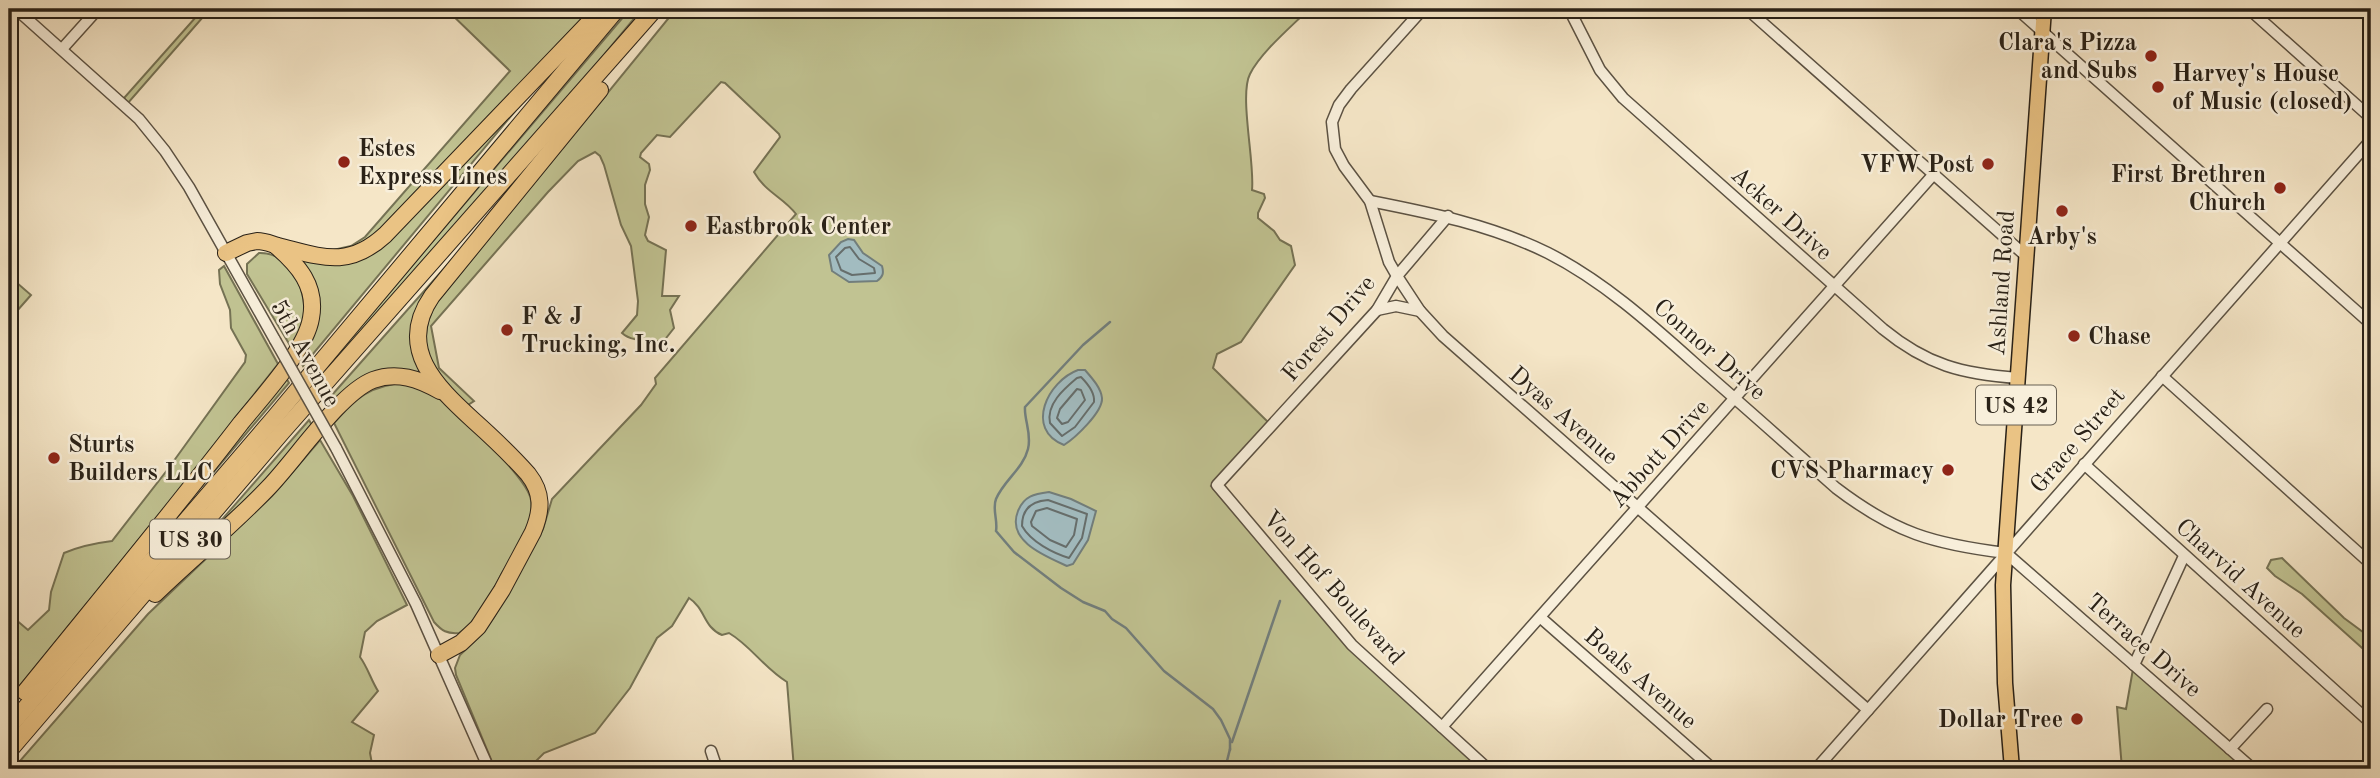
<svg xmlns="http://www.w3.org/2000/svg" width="2380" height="778" font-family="'Old Standard TT',serif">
	<rect width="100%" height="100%" fill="#f5e6c7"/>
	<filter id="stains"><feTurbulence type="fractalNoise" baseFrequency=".00286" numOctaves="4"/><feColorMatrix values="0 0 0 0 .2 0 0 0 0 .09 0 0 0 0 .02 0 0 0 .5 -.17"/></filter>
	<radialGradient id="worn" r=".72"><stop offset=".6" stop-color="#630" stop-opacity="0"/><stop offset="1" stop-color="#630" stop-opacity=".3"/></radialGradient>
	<g fill="#c1c392" stroke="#757254" stroke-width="2">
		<path d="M203,9H210L128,103L124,98Z"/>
		<path d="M446,9H591L377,235L356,249L333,250L351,246L365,237L510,71Z"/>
		<path d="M630,9H642L575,90L322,376L320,374Z"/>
		<path d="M676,9H1309C1291,27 1261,52 1250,74C1239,95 1255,163 1252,190L1264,194L1265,198L1258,213V218L1274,231L1280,240L1291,246L1295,265L1241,342L1217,354L1213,368L1268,422L1211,486L1356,655L1481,769H794L787,682C764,668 751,646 729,633L722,635C703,627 706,609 689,598L672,626L657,638L630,688L595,733L544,753L528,769H495L456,675L455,668L460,655L482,634L494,617L535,544L543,529L552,499L641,405L656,384L655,378L796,214C783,197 766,193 754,172L780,137L779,134L725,83L721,82L670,137L657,135L641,153L640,157L649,164L650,170L645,185V204L649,217L645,235L648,241L666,250L662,296H679L670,310L674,328L663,342C649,339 633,343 622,333L637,315L638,301L631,246L621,225L604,165L600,156L595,152L578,161L548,192L431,326L439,368L474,401L468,405C435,374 410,348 437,302Z"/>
		<path d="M519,103L521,104L303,366L299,359L309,341L299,256L344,263Z"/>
		<path d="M464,246L429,290L413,352L420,370L417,373L406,371L327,411L324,404Z"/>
		<path d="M259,253C290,252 307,290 304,317C303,328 296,338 291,347L247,274V264Z"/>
		<path d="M224,266L278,364L167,505L9,699V614L28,630L49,610L51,592L64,553C78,547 96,543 112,541L168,469L245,362L246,355L231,328L230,310L220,284L219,270Z"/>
		<path d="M9,276L31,295L9,320Z"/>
		<path d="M285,376L289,383L191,499Z"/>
		<path d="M405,383C414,386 426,389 434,395C455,409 528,478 531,500C535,525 514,553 502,573C491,594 479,620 459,633C447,634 442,631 434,622L334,423C356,398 370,385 405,383Z"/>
		<path d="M309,420L313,427L268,479L212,531Z"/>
		<path d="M320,440L353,496L407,605L377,621L365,632L360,657C368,668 371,680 378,691L352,722L374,735L370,753L373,769H13L148,614L272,496Z"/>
		<path d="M2282,558L2344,618L2371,638V656L2302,594L2275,576L2267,568L2271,560Z"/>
		<path d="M2133,669L2247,769H2187L2183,766L2154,765L2141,769H2122L2117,707L2126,709Z"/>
	</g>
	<g fill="#a2bcc0" stroke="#727e7c" stroke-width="2">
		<path d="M848,239L854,240L863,253L882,266C884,273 883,277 877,281L849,282L832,271L829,255L841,242Z"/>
		<path d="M1078,370H1085C1092,378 1101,388 1102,398C1103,412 1075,438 1064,445C1024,429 1048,381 1078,370Z"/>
		<path d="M1049,492L1071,499L1096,511L1088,540L1073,564L1067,566C1045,556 1006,541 1018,511C1024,496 1034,494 1049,492Z"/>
	</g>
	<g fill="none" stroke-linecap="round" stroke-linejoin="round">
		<g stroke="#666e6c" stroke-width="2">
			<path d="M850,247L859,259L874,268L875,273L852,275L841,270L836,257L845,248Z"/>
			<path d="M1077,378L1081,377C1088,384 1095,393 1094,402L1075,427L1062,436L1050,423C1046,404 1064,389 1077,378Z"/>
			<path d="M1077,389L1081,390L1085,400L1068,422L1062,424L1057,418L1060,409Z"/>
			<path d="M1048,500L1087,514L1082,538L1069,558C1053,553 1031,542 1022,526C1022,509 1031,501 1048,500Z"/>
			<path d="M1047,508L1077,519L1074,535L1066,547L1050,540L1032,526L1031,522L1036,511Z"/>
		</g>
		<g stroke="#727e7c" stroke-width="2.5">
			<path d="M1110,322L1083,345L1025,407C1024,420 1032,434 1028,449C1023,469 1004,480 996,499C992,509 998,520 996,531L1014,552L1061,588L1083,602L1105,611L1112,619L1126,628L1164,671L1213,709L1221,720L1230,739V750"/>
			<path d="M1232,742L1280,601"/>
			<path d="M1225,769L1230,749"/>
		</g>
		<defs>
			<g id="minor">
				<path d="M16,9L139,119L165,151L189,187L275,340"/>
				<path d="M1423,9L1351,89L1339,105L1332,122L1335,149L1344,166L1370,201L1389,262L1397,276L1377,310L1217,485L1352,645L1488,769"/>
				<path d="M1569,9L1600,70L1623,98L1883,329C1927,365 1962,374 2018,378"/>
				<path d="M1747,9L2026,256"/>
				<path d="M2017,9L2371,324"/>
				<path d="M2249,9L2371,118"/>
				<path d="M62,49L98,9"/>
				<path d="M1370,201C1431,213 1491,225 1548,253C1605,282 1653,326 1700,368C1746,408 1791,448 1836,488C1895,533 1933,544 2006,553"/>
				<path d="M1448,216L1397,276L1420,311L1443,336L1868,710"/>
				<path d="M1377,310L1396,306L1420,311"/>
				<path d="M2162,376L2371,564"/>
				<path d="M336,448L416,604L489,769"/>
				<path d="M2084,464L2371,723"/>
				<path d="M2006,553L2253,769"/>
				<path d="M1541,618L1713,769"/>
				<path d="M2134,665L2184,556"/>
				<path d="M1442,727L1933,175"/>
				<path d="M2230,749L2267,709"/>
				<path d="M711,751L717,769"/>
				<path d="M1816,769L2371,140"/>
			</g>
			<path id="major" d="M2012,769L2005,683L2003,585L2044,9"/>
			<g id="highway">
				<path d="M226,253L247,243L257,241C265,241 271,244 278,246C322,257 348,269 385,235L602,9"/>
				<path d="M155,594C192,558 233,525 269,487C296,459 340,393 373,380C397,371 419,379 440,391"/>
				<path d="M439,655L461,643L478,627L502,590L533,532C542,510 543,493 528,474C511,455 492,437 473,420C436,386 396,348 432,296L600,90"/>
				<path d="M25,692C97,603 171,514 241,423C262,397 306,350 311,318C317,286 298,265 276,246"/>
				<path d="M9,727L274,418L617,9"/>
				<path d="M9,751L283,431L655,9"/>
			</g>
		</defs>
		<use href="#minor" stroke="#5c5243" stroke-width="13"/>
		<use href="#major" stroke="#292117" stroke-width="17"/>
		<use href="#highway" stroke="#292117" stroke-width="18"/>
		<use href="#minor" stroke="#f8efdb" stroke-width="10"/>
		<use href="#major" stroke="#eac384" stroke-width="14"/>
		<use href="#highway" stroke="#eac384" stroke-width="16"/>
		<defs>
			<path id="minor-bridge" d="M275,340L336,448"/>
		</defs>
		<use href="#minor-bridge" stroke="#5c5243" stroke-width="13" stroke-linecap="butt"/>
		<use href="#minor-bridge" stroke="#f8efdb" stroke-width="10"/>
	</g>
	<g fill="#8f2418" stroke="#f8efdb" stroke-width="2.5">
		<circle cx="2151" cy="56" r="7"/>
		<circle cx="2158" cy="87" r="7"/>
		<circle cx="344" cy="162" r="7"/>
		<circle cx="1988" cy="164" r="7"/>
		<circle cx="2280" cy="188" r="7"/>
		<circle cx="2062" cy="211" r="7"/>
		<circle cx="691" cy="226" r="7"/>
		<circle cx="507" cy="330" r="7"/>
		<circle cx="2074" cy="336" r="7"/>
		<circle cx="54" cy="458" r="7"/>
		<circle cx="1948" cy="470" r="7"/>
		<circle cx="2077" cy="719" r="7"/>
	</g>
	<g text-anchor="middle" stroke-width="5" stroke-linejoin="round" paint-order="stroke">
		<g fill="#f8efdb" stroke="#675f52" stroke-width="2">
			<rect x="1976" y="385.5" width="80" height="39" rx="5"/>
			<rect x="150" y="519.5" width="80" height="39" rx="5"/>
		</g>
		<g font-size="23" font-weight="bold" fill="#292117">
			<text x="2016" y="413">US 42</text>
			<text x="190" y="547">US 30</text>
		</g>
		<g font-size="24" font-weight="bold" fill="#292117" stroke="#f8efdb" text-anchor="start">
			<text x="2137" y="50" text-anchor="end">Clara's Pizza<tspan x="2137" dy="28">and Subs</tspan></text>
			<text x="2172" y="81">Harvey's House<tspan x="2172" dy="28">of Music (closed)</tspan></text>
			<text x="358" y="156">Estes<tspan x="358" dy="28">Express Lines</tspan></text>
			<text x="1974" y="172" text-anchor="end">VFW Post</text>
			<text x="2266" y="182" text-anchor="end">First Brethren<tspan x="2266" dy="28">Church</tspan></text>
			<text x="705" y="234">Eastbrook Center</text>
			<text x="2062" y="244" text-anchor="middle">Arby's</text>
			<text x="521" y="324">F &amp; J<tspan x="521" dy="28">Trucking, Inc.</tspan></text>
			<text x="2088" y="344">Chase</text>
			<text x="68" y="452">Sturts<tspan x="68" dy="28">Builders LLC</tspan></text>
			<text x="1934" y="478" text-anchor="end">CVS Pharmacy</text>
			<text x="2063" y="727" text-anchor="end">Dollar Tree</text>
		</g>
		<g font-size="24" fill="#292117" stroke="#f8efdb">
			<text transform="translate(1782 213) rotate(42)" y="8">Acker Drive</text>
			<text transform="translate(2001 283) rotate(-86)" y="8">Ashland Road</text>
			<text transform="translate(1328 328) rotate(-50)" y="8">Forest Drive</text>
			<text transform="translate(1710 349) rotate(41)" y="8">Connor Drive</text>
			<text transform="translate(306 353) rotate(61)" y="8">5th Avenue</text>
			<text transform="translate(1564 415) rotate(41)" y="8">Dyas Avenue</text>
			<text transform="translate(2077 440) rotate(-49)" y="8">Grace Street</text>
			<text transform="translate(1659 453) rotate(-48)" y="8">Abbott Drive</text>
			<text transform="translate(2241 578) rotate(42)" y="8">Charvid Avenue</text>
			<text transform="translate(1334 587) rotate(48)" y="8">Von Hof Boulevard</text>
			<text transform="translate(2144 645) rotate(41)" y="8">Terrace Drive</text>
			<text transform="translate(1641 678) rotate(41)" y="8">Boals Avenue</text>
		</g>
	</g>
	<rect width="2380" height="778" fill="none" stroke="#f5e6c7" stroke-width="35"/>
	<rect x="10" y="10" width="2359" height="757" fill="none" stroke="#292117" stroke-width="3.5"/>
	<rect x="18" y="18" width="2345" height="743" fill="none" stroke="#292117" stroke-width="2"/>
	<rect width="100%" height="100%" filter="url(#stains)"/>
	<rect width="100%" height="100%" fill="url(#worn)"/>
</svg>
